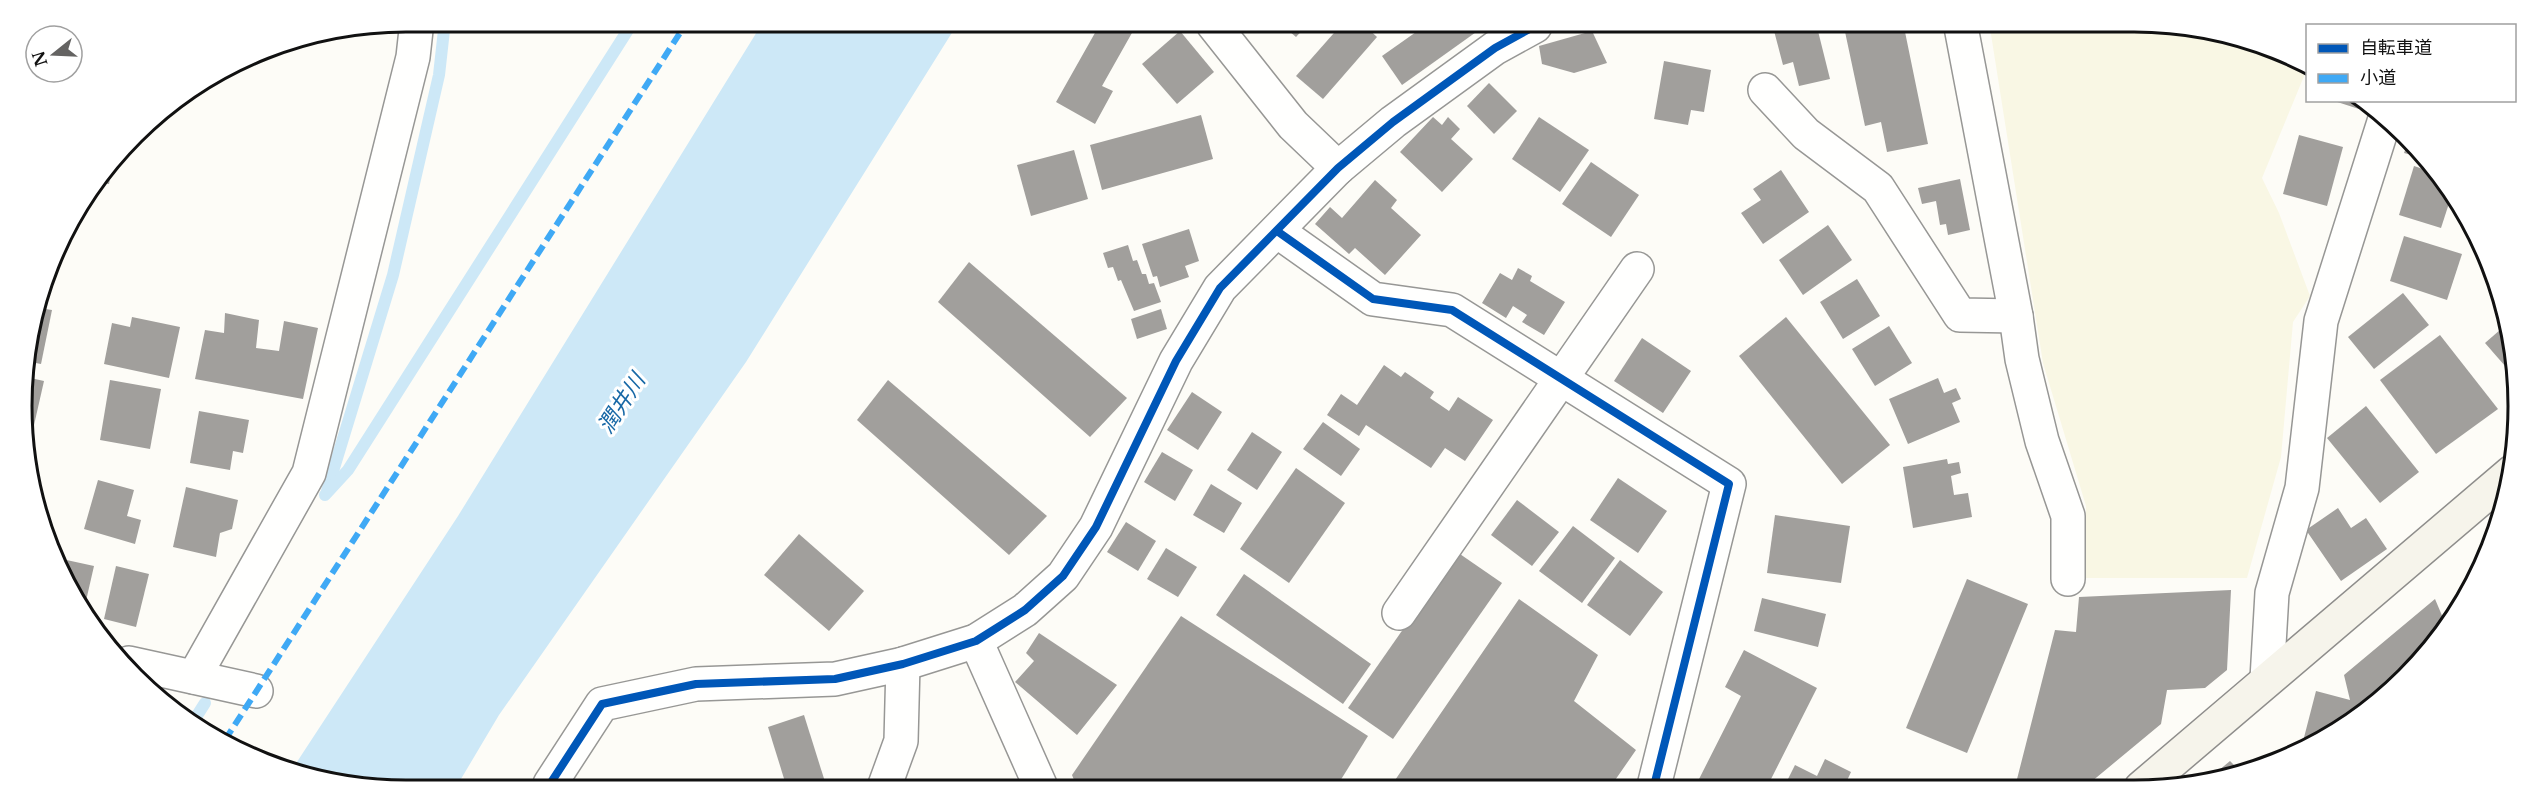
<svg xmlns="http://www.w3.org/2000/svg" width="2540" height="812" font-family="'Libre Baskerville','Noto Sans JP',serif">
	<rect width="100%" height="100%" fill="#fdfcf7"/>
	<path fill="#f9f7e4" d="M1990,28H2209L2307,69L2262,178L2279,213L2310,296L2293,322L2281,457L2247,578H2085L2086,506L2043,363Z"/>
	<path fill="#cde8f7" d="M763,22L958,23L746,362L499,715L458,784H331L293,768L458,516Z"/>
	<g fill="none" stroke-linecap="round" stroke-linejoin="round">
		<g stroke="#cde8f7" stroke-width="12">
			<path d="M327,491L393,275L439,75L445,21"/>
			<path d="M325,495L348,470L633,22"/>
			<path d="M191,725L205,703"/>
		</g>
	</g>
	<g fill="#a19f9c">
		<path d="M1100,24H1137L1102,86L1113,91L1095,124L1056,102Z"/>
		<path d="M1282,25H1307L1296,37Z"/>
		<path d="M1341,25H1364L1377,37L1323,99L1296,76Z"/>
		<path d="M1426,25H1486L1402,85L1382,56Z"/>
		<path d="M1773,27H1817L1830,79L1799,86L1793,62L1783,65Z"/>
		<path d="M1844,27H1904L1928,144L1887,152L1881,122L1865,126Z"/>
		<path d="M1180,31L1214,72L1177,104L1142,64Z"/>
		<path d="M1592,31L1607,63L1574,73L1542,64L1539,46Z"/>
		<path d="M1664,61L1711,70L1704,112L1691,110L1688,125L1654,119Z"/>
		<path d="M1489,83L1517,111L1494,134L1467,106Z"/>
		<path d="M2331,100H2361L2359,109Z"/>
		<path d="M1201,115L1213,159L1102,190L1090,145Z"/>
		<path d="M1433,117L1442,125L1448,117L1460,129L1451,139L1473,159L1442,192L1400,152Z"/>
		<path d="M1539,117L1589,150L1560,192L1512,159Z"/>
		<path d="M2299,135L2343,147L2327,206L2283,194Z"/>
		<path d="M2407,145L2419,157L2404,153Z"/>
		<path d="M1074,150L1088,199L1031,216L1017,165Z"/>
		<path d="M1591,162L1639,195L1611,237L1562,204Z"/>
		<path d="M2414,166L2435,173L2453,191L2441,228L2399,215Z"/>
		<path d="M112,169L109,184L101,183Z"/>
		<path d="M1781,170L1809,212L1763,244L1741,213L1761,200L1753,189Z"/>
		<path d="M1960,179L1970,230L1948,235L1946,224L1940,225L1936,201L1922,204L1918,188Z"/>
		<path d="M1375,180L1397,200L1391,208L1421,235L1385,275L1355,248L1349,254L1315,224L1330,207L1342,218Z"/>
		<path d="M1828,225L1852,260L1803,295L1779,260Z"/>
		<path d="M1189,229L1199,261L1185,266L1189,277L1160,287L1157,276L1153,277L1142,244Z"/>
		<path d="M2404,236L2462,254L2447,300L2390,281Z"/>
		<path d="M58,243L51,287L45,286L51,267Z"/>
		<path d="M1128,245L1133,261L1137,260L1142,274H1146L1149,284L1154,283L1161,302L1134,311L1121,280L1118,281L1113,267L1108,268L1103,253Z"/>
		<path d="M969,262L1127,398L1090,437L938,302Z"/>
		<path d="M1518,268L1532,276L1530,281L1565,302L1544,335L1522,322L1527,315L1513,306L1506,318L1482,303L1500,273L1512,280Z"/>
		<path d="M1857,279L1880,316L1843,339L1820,302Z"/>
		<path d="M2403,293L2429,325L2374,369L2348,337Z"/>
		<path d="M39,308L52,310L41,364L25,361L24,356Z"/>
		<path d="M1161,309L1167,329L1137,339L1131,319Z"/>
		<path d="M225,313L259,320L256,348L279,351L284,321L318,328L303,399L195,379L205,330L224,333Z"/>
		<path d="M132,317L180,327L169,378L104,364L112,323L130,327Z"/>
		<path d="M1786,317L1890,445L1842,484L1739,356Z"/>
		<path d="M2508,323L2512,331V374L2485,343Z"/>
		<path d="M1889,326L1912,363L1875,386L1852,349Z"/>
		<path d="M2440,335L2498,409L2436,454L2380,380Z"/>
		<path d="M1642,338L1691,371L1663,413L1614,381Z"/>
		<path d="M1384,365L1401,377L1405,372L1434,392L1430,398L1449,411L1458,397L1493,420L1465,461L1445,448L1431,468L1366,425L1359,436L1327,415L1341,394L1357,405Z"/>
		<path d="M26,377L44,381L32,434L29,433Z"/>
		<path d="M1938,378L1944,393L1956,388L1961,399L1952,403L1960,422L1908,444L1889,399Z"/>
		<path d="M110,380L161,389L150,449L100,440Z"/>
		<path d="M888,380L1047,516L1009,555L857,420Z"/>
		<path d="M1192,392L1222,412L1198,450L1167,430Z"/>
		<path d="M2366,406L2419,472L2380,503L2327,438Z"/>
		<path d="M199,411L249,420L243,453L233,451L230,470L190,463Z"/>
		<path d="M1323,422L1360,449L1341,476L1303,449Z"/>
		<path d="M1252,432L1282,452L1257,490L1227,470Z"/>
		<path d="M1162,452L1193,470L1175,501L1144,482Z"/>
		<path d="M1947,459L1948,464L1959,462L1961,473L1951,476L1954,495L1968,493L1972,517L1913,528L1903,467Z"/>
		<path d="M1296,468L1345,503L1289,583L1240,549Z"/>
		<path d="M1618,478L1667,511L1638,553L1590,520Z"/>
		<path d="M98,480L134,490L127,516L141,520L135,544L84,529Z"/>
		<path d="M1211,484L1242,503L1224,533L1193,515Z"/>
		<path d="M186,487L238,500L232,529L220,533L216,557L173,547Z"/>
		<path d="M1517,500L1559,532L1532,566L1491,535Z"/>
		<path d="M2338,508L2351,528L2366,518L2387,549L2341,581L2306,530Z"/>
		<path d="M1775,515L1850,526L1841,583L1767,573Z"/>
		<path d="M1126,522L1156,541L1138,571L1107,552Z"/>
		<path d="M1573,526L1615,558L1582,603L1539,571Z"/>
		<path d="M799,534L864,591L829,631L764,575Z"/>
		<path d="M1166,548L1197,567L1178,597L1147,579Z"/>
		<path d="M1457,552L1502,583L1393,739L1348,708Z"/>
		<path d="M62,559L94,566L83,614L61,564Z"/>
		<path d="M1620,560L1663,592L1630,636L1587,605Z"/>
		<path d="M116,566L149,574L136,627L104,619Z"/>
		<path d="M1244,574L1371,664L1343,704L1216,615Z"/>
		<path d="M1967,579L2028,604L1967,753L1906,728Z"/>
		<path d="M2231,590L2227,670L2205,688L2167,690L2161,724L2085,787H2015L2055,630L2076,632L2079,597Z"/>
		<path d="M1762,598L1826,614L1818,647L1754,631Z"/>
		<path d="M1519,599L1598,655L1574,701L1636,750L1611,786H1391Z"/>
		<path d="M2435,599L2446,625L2388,695L2300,753L2316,691L2350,700L2344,675Z"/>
		<path d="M1181,616L1368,736L1337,786L1076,785L1072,775Z"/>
		<path d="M1039,633L1117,685L1077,735L1015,682L1034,661L1026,653Z"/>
		<path d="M1744,650L1817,688L1767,787H1695L1741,696L1725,687Z"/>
		<path d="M804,715L826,785H786L768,727Z"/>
		<path d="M1825,759L1851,772L1844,787H1784L1795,765L1817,776Z"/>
		<path d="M2230,761L2240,771L2206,781Z"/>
	</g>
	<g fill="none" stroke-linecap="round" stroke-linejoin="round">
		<defs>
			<g id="street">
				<path d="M1213,24L1293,125L1338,168"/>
				<path d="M1961,27L2016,316L2022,359L2042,441L2068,516V579"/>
				<path d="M1765,90L1806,134L1878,188L1960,315L2016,316"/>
				<path d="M1277,231L1373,299L1452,310L1729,484L1654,786"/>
				<path d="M1399,613L1637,269"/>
				<path d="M976,641L1040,785"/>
				<path d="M129,663L256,691"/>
				<path d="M194,677L309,473L413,57L417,21"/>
				<path d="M2267,679L2272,593L2302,488L2321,321L2384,122"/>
				<path d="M550,784L602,704L696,684L835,679L903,664L976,641L1025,610L1063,576L1096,527L1176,361L1220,288L1338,168L1393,122L1495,48L1535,26"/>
				<path d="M885,785L901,741L903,664"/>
			</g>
			<path id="secondary" d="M2141,788L2512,472"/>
		</defs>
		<use href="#street" stroke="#979795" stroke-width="36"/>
		<use href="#secondary" stroke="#8e8d8b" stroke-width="36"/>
		<use href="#street" stroke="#fffffe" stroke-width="33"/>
		<use href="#secondary" stroke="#f6f4eb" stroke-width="33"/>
		<path stroke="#3fa9f5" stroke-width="6" stroke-dasharray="12 6" stroke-linecap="butt" d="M225,740L687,22"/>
		<defs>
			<g id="cycleway">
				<path d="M1277,231L1373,299L1452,310L1729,484L1654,786"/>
				<path d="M550,784L602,704L696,684L835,679L903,664L976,641L1025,610L1063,576L1096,527L1176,361L1220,288L1338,168L1393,122L1495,48L1535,26"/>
			</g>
		</defs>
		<use href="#cycleway" stroke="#fff" stroke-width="11"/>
		<use href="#cycleway" stroke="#0057b8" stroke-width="8"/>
	</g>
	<g text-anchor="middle" stroke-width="6" stroke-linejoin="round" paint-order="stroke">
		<g font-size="22" font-style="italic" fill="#1768a6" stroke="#fff">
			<text transform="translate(621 403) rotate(-57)" y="8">潤井川</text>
		</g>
	</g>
	<path d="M0 0H2540V812H0ZM406 32H2134A374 374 0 0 1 2508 406V406A374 374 0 0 1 2134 780H406A374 374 0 0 1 32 406V406A374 374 0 0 1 406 32Z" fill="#fff" fill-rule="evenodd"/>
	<path fill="none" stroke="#111" stroke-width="3" d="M406 32H2134A374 374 0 0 1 2508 406V406A374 374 0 0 1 2134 780H406A374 374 0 0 1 32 406V406A374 374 0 0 1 406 32Z"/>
	<rect x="2306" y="24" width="210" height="78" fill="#ffffff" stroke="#a0a0a0" stroke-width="1.5"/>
	<rect x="2318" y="44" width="30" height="9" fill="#0057b8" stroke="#a0a0a0" stroke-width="1.5"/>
	<text x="2360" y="54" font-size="18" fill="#111111">自転車道</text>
	<rect x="2318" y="74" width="30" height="9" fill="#3fa9f5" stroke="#a0a0a0" stroke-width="1.5"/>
	<text x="2360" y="84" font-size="18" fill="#111111">小道</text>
	<g transform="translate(54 54) rotate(252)"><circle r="28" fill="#ffffff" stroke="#a0a0a0" stroke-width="1.5"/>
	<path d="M0-4.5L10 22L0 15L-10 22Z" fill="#646362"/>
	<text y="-9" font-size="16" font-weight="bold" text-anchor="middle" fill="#111111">N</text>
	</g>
</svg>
